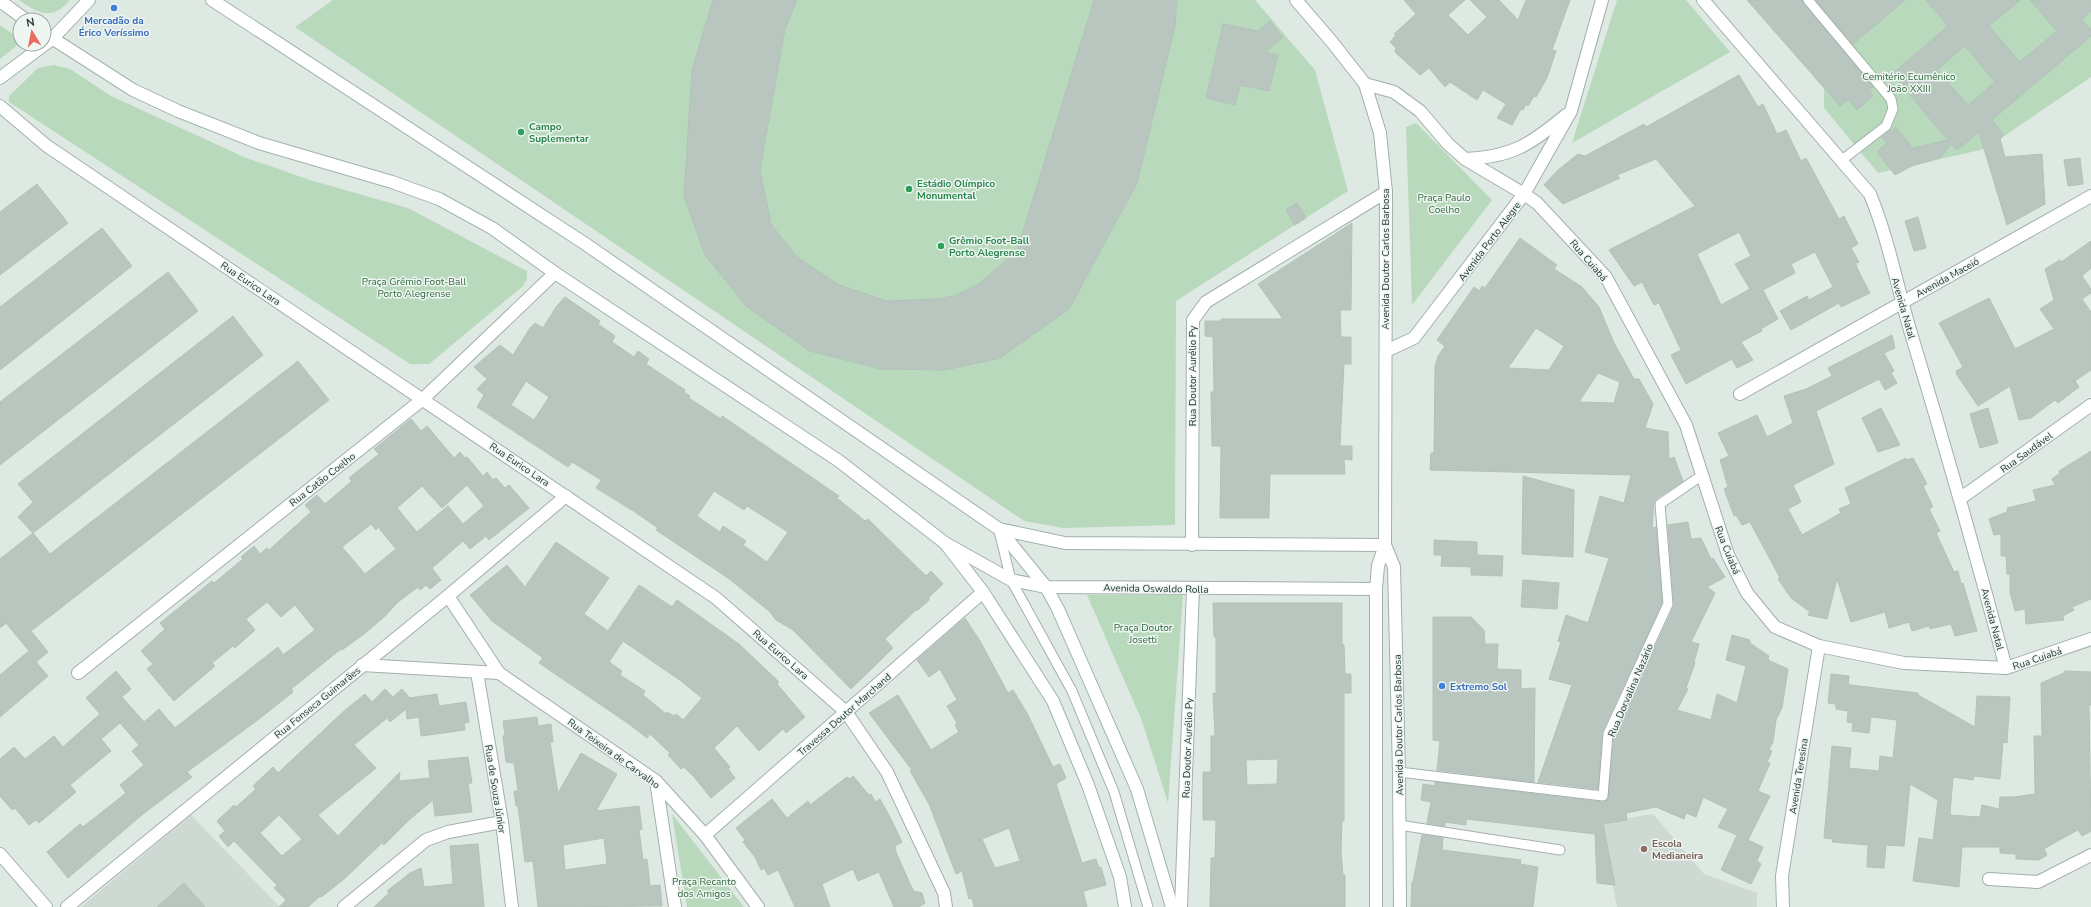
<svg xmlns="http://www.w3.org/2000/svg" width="2091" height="907" font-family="'Nunito Sans',sans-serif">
	<rect width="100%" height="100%" fill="#dfe9e3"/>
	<g fill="#cdd9d2">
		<path d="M1653,814L1704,874L1757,893V907H1617L1600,823Z"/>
		<path d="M191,815L280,907H81Z"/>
	</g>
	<g fill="#b9d9bd">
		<path d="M19,0H70C52,21 39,14 19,0Z"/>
		<path d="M333,0H1255L1315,70L1348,191L1176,301L1175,525L1063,528L1024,521L295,27Z"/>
		<path d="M1617,0H1686L1730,52L1572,143Z"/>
		<path d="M1749,0H2091V77L1985,149L1878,173L1824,108V83Z"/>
		<path d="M0,25L20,39V43L0,59Z"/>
		<path d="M54,65L70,69L111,96L244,157L310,180L408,208L527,271V279L523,286L429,364H410L9,102V96L38,68Z"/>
		<path d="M1416,123L1492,200L1412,305L1406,127Z"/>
		<path d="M1087,595H1183L1168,803L1142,721Z"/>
		<path d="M672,814L744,907H687Z"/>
	</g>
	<g fill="#b8c6bf" stroke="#b2c2b9" fill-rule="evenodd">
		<path d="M713,0H797L785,29L760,170L771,224L797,257L839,285L887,301L936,299L955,296L980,283L1017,251L1094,0H1177L1175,26L1137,183L1069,309L1000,358L945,370L881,369L810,351L746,306L705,255L684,196L692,70Z"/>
		<path d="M1404,0H1465L1448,15L1468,35L1487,17L1470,0H1499L1518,20L1526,0H1570L1552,50L1556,51L1547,78L1536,97L1534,96L1528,106L1526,104L1523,110L1521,109L1512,125L1497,118L1506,104L1483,90L1477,100L1450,82L1445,87L1429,68L1420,75L1395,52L1396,48L1390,42L1396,35L1394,34L1416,14Z"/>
		<path d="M1747,0H1802L1873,87L1869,90L1873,96L1857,110L1848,99L1840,106Z"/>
		<path d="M1816,0H1905L1853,44Z"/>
		<path d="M1926,0H2020L1989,26L2020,62L2057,31L2030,0H2091V11L2082,19L2091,30V36L1992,120L2004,135L2000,139L2005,157L2042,154L2045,204L2007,225L1979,132L1957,150L1951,144L1940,158L1912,166L1895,175L1877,152L1887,143L1882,137L1896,127L1912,148L1948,140L1892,74L1948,26ZM1965,46L1995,82L1968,105L1937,70Z"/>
		<path d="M1270,21L1283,37L1265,52L1278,55L1269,91L1240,85L1235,105L1206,98L1223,24L1258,31Z"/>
		<path d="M1739,75L1758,107L1763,104L1777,134L1786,130L1801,161L1806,158L1839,219L1844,216L1858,244L1851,248L1859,262L1856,263L1857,268L1870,293L1841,307L1839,303L1791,330L1780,311L1807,296L1809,300L1833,287L1815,252L1791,264L1795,273L1763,290L1778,319L1761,329L1762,331L1741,342L1753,360L1737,368L1732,359L1686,384L1671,355L1681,350L1659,303L1654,305L1642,282L1634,286L1609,250L1695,206L1656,159L1617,175L1620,178L1563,204L1544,185L1558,170L1578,154L1585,156L1644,124L1646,127ZM1739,232L1751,256L1735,264L1750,289L1721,305L1697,254Z"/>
		<path d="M2080,158L2083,184L2068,186L2064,160Z"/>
		<path d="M37,184L68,223L0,275V212Z"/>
		<path d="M1297,203L1306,218L1295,225L1286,210Z"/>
		<path d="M1918,217L1926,248L1914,251L1905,221Z"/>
		<path d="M1352,223L1351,310H1340L1341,337H1351V364H1344L1340,446H1352V460L1344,459L1345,474H1270L1269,518H1220L1221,446H1212L1211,392H1214L1213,337L1205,336V321H1221V319H1283L1258,284Z"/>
		<path d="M102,228L132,266L0,370V307Z"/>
		<path d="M1520,238L1557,265L1554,269L1582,287L1599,307L1614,343L1634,379H1639L1653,404L1645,428L1668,432L1669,459L1674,457L1683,481L1657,498L1654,502L1652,528L1656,527L1662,603L1602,732L1598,789L1538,782L1572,685L1549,679L1561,642L1558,641L1566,615L1588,623L1609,558L1585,552L1600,496L1624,503L1631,475L1430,470L1431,453H1434L1435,367L1438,356L1445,346L1437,340L1474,287L1480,291L1482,286L1485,288ZM1536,328L1564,346L1549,370L1508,368ZM1598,373L1620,382L1614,403L1579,402Z"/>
		<path d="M2091,241V268L2082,276L2091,289V293L2082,299L2091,312V370L2075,381L2079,387L2058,403L2055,400L2031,418L2019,420L2010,386L1978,406L1957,375L1956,371L1963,367L1939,323L1989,298L2015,349L2054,329L2040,309L2054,300L2045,269L2060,260L2061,262Z"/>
		<path d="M168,272L198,311L0,465V402Z"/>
		<path d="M565,297L600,321L598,324L615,336L612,342L634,357L638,351L649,359L646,364L685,390L684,392L690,396L689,398L721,419L722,416L839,496L837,498L865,521L868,519L926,576L931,571L943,584L929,597V600L918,610H916L885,639L893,648L851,689L793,630L776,620L769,611L728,578L656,530L658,528L635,512L596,488L601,480L572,462L568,467L477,407L484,395L477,389L487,379L474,367L500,345L513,355L530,328L535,323L543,328L556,307ZM526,381L549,397L534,420L511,405ZM714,491L744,510L747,506L788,532L767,562L743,545L746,541L723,526L720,532L697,516Z"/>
		<path d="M233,316L263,355L33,533L50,554L298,361L329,400L31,631L48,652L36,662L48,676L0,717V675L29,651L6,623L0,628V559L33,533L18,517L33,502L18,484Z"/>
		<path d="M1892,335L1895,348L1884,353L1894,371L1891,373L1897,383L1885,390L1879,379L1816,411L1834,464L1793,485L1801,502L1788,509L1802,535L1841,513L1839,509L1851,504L1845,488L1906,458L1907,460L1913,458L1927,484L1923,486L1933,507L1929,509L1940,531L1936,533L1954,572L1958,571L1961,584L1963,583L1977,631L1955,636L1951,624L1930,629L1929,626L1912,631L1909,622L1889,628L1885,612L1851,622L1837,579L1827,619L1808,615L1810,612L1791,598L1778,579L1780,578L1750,522L1742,525L1736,515L1734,516L1724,489L1728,487L1720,460L1729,456L1718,433L1757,415L1767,437L1793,423L1784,396L1806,389L1832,376L1828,368Z"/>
		<path d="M1881,408L1900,445L1878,452L1862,418Z"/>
		<path d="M1988,408L1998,443L1980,448L1970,414Z"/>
		<path d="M411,419L421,431L427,426L454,458L460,452L465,458L467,457L483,476L487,472L493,480L496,478L505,488L509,485L529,508L489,540L486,536L470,549L463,541L432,568L441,580L430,589L426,585L420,590L418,587L398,602L384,617L364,634L342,650L341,649L291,689L293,692L259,719L187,772L192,777L143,814L68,878L47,852L80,824L83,827L126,793L120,785L144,765L132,751L139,745L120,723L101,739L111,751L70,785L76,792L39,823L36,820L29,825L15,808L12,810L0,796V759L14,747L25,759L54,736L63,747L100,714L86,698L116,671L131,689L122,697L144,722L159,709L175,728L278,647L283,655L315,630L295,605L281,617L267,602L246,619L255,630L235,648L233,646L212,663L215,666L174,701L147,669L153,664L141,651L165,629L160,623L212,581L214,583L243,559L241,557L254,546L260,554L267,548L269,550L311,512L305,505L317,495L325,504L352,481L349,478L379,454L374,449ZM467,485L484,506L463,524L448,506L417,532L397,508L422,486L442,508ZM371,524L376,530L378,527L396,549L365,574L342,547Z"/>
		<path d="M2091,451V599L2072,607L2074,610L2063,616L2064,620L2026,624L2025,609L2015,611L2010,592V574H2007L2006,556H2001V534L1994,535L1989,519L2007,512V508L2036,501L2033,490L2055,485L2052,479L2060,473L2059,471Z"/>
		<path d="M1523,476L1574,490L1573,557L1522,554Z"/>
		<path d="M1688,522L1691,539L1701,538L1711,559L1713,558L1725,577L1707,587L1715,593L1691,642L1699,644L1694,662L1695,663L1686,688L1688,689L1677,710L1711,720L1717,694L1737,703L1746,666L1726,660L1732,635L1750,640V643L1769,656L1768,660L1788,669L1782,708L1776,720L1773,742L1769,750L1772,751L1767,762L1770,763L1758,791L1770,796L1748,840L1763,847L1757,861L1761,864L1751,884L1721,870L1737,835L1718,827L1728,809L1703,797L1696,817L1686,813L1684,819L1656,807L1626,813L1627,820L1603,824L1615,885L1597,883L1595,834L1466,819V825L1445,822V826L1427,823L1431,802L1421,800L1423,784L1435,786V782L1602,802L1608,800L1614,736L1674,606L1668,525Z"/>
		<path d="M1434,540L1477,542V555L1503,556L1502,576L1471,575V567L1441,566L1442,555H1434Z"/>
		<path d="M556,542L609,578L584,614L594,621L608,631L639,585L672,607L677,600L739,644L779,682L777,684L805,717L786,733L783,729L759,751L737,726L714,748L730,767L728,769L735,778L711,798L695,778L684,767L681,769L668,755L670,753L650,734L647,738L629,724L539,663L543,658L492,621L470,595L507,565L525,587ZM623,641L681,681L702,698L683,720L676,714L674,716L667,712L666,714L643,695L645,691L620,675L622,671L609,662Z"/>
		<path d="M1523,580L1559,583L1557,609L1521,607Z"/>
		<path d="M1213,603H1342V645H1344L1345,674H1351V693H1344V821H1342L1341,851L1343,875H1345V907H1210L1211,858H1215L1216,822L1215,820H1203V772H1211V736H1215L1213,693L1216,694V637H1214ZM1278,759L1277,784L1247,785L1246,760Z"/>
		<path d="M1433,617H1471L1484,630L1485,644H1498L1497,669L1521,670V689L1535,688L1534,782L1437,770L1440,741L1433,740Z"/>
		<path d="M965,618L980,641L1008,693L1013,690L1027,713L1053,767L1060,764L1066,778L1056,784L1082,863L1096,859L1099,868L1101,867L1106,885L1083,891L1087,907H974L972,898L969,899L962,871L956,874L929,804L910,771L912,770L869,713L898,695L931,750L959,732L955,725L957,723L947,706L957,700L940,669L929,677L917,660ZM1009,828L1020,861L995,868L982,839Z"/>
		<path d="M2064,671L2091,672V705H2089L2091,831L2082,836L2078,830L2054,843L2044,849L2047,855L2039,860L2016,859V854L2000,853V847H1962L1959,887L1913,881L1919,838L1933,840L1938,800L1910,784L1904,846L1886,845L1884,868L1867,867L1868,845L1832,842L1833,839L1824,838L1832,746L1851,748L1849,768L1879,771L1880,756L1893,758L1897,720L1871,717L1869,733L1852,731L1853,723L1847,722L1848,711L1836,709V704L1828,703L1831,674L1849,676L1848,684L1850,685L1918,693V695L1975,727L1977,696L2010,697L2007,743L2003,742L2000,779L1974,776L1973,780L1953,777L1950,815L1980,817L1982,805L1999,809L2000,797H2014L2035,794L2034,736H2042L2041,683L2064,673Z"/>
		<path d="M385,689L393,697L402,689L410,698L437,694L439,706L466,702L469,722L464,723L465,730L421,736L419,717L407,719L406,709L390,722L387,718L354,745L376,768L318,815L338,836L400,772L399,781L430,778L428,761L468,757L472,783H468L472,812L435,816L433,800L409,820L384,845L382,843L343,880L321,897L320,896L308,907H279L286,900L274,888L277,885L234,841L228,847L219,836L225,831L217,821L234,805L236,807L256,789L253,786L273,767L278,773L343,712L365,694L372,702ZM279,815L302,839L282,856L260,833Z"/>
		<path d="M537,717L538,726L551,724L553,742H550L558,793L581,753L617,774L596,811L639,806L642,829L639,830L643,860L647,859L650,886L660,885L662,906L538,907L533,861L525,862L518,806H516L514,791H518L514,763L506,762L503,736H505L503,721ZM604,838L607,864L565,870L563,845Z"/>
		<path d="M853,776L869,795L871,794L875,802L880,799L891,819L902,842L895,846L896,852L911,886L914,891L922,893L925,903L919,907H894L879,872L858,881L853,869L822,884L830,907H795L778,870L768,875L764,868L761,870L755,857L743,842L745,840L736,828L772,799L787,818L808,801L810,805L847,777L850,779Z"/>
		<path d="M1422,835L1443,838L1442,850L1521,860L1520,864L1538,867L1533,907H1411L1412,882H1413Z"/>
		<path d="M478,844L484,907H374L389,893L387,891L410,873L421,868L424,887L453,884L450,846Z"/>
		<path d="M184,883L205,907H157Z"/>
	</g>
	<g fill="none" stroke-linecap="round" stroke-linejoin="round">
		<defs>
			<g id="service">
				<path d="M1808,0L1891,99L1893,109L1886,126L1842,160"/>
				<path d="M999,531L1011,580L1072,691L1114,792L1148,907"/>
				<path d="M1399,772L1603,796L1608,734L1668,604L1660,504L1701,476"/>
				<path d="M1399,825L1560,850"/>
			</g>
			<g id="minor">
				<path d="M1703,0L1870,194C1888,238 1897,285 1910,330C1944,442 1976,555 2006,668"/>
				<path d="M0,106L47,146L716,598L846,712L887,772L944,893L946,907"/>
				<path d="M1524,194L1537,203L1606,277L1686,425L1728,555L1747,593L1775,627L1819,646L1904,663L2006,668L2091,639"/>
				<path d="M1740,394L2091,196"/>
				<path d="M1961,498L2091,405"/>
				<path d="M1192,545L1193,320L1206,302L1386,192"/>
				<path d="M448,596L499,673"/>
				<path d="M362,665L499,673L656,781L705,835L758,907"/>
				<path d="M477,672L502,822L512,907"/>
				<path d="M78,673L423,399L555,273"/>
				<path d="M656,781L675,907"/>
				<path d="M705,835L983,592"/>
				<path d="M1989,879L2038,882L2091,855"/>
				<path d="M67,907L448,596L566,496"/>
				<path d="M344,907L426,840L448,832L502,822"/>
				<path d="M1181,907L1193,588"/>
				<path d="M1783,907L1782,876L1819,646"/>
			</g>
			<g id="tertiary">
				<path d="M1296,0L1332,42L1365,84L1380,133L1386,192L1385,545L1378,566L1376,589V907"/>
				<path d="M1365,84L1394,92L1420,111L1448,144L1465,159L1524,194"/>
				<path d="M1465,159C1512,157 1530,145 1566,115"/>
				<path d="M1386,351L1414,338L1524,194L1571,111L1602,0"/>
				<path d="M999,529L1065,543L1385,545"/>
				<path d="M945,543L1011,580L1046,587L1376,589"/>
				<path d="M1385,545L1394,567L1399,772L1400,907"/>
				<path d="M0,854L46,907"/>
			</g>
			<g id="secondary">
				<path d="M212,0L584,243L999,529L1046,587L1058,609L1137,789L1172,907"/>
				<path d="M0,1L26,20"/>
				<path d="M44,33L133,90L178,111L259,143L392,182L439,199L492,228L555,273L839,461L945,543L983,592L1053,701L1088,785L1120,877L1125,907"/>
				<path d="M0,78L52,39L89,0"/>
			</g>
		</defs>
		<use href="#service" stroke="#a2b0a9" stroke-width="11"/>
		<use href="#minor" stroke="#a2b0a9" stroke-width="14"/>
		<use href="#tertiary" stroke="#a2b0a9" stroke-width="14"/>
		<use href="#secondary" stroke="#9fb4a9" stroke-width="14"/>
		<use href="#service" stroke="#fff" stroke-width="9"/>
		<use href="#minor" stroke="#fff" stroke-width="12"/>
		<use href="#tertiary" stroke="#fff" stroke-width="12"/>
		<use href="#secondary" stroke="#fff" stroke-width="12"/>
	</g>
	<g fill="#3f7fe0" stroke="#eff6f2" stroke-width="1.5">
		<circle cx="114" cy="8" r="4"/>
		<circle cx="1442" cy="686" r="4"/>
	</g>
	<g fill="#2e9e5b" stroke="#eff6f2" stroke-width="1.5">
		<circle cx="521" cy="132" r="4"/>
		<circle cx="909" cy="189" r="4"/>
		<circle cx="941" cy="246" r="4"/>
	</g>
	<circle fill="#8d6e63" stroke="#eff6f2" stroke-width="1.5" cx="1644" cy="849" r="4"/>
	<g text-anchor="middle" stroke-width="3" stroke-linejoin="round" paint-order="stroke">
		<g font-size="10" font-weight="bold" fill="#366cbe" stroke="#eff6f2">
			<text x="114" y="24">Mercadão da<tspan x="114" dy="12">Érico Veríssimo</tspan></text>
			<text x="1450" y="690" text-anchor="start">Extremo Sol</text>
		</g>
		<g font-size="10" fill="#2f6b3e" stroke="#eff6f2">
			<text x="1909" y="80">Cemitério Ecumênico<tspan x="1909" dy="12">João XXIII</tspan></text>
			<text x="1444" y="201">Praça Paulo<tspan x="1444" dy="12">Coelho</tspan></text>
			<text x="414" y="285">Praça Grêmio Foot-Ball<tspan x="414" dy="12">Porto Alegrense</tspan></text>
			<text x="1143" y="631">Praça Doutor<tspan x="1143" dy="12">Josetti</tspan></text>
			<text x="704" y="885">Praça Recanto<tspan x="704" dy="12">dos Amigos</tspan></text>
		</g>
		<g font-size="10" font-weight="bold" fill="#27864d" stroke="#eff6f2" text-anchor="start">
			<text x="529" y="130">Campo<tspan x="529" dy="12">Suplementar</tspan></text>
			<text x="917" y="187">Estádio Olímpico<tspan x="917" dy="12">Monumental</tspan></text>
			<text x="949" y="244">Grêmio Foot-Ball<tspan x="949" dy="12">Porto Alegrense</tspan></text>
		</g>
		<g font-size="10" fill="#21382f" stroke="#eff6f2">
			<text transform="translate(1489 241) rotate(-53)" y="4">Avenida Porto Alegre</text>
			<text transform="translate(1385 259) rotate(-90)" y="4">Avenida Doutor Carlos Barbosa</text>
			<text transform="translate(1589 260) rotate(49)" y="4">Rua Cuiabá</text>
			<text transform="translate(1947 277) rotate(-29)" y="4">Avenida Maceió</text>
			<text transform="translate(251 283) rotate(34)" y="4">Rua Eurico Lara</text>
			<text transform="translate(1904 308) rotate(74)" y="4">Avenida Natal</text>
			<text transform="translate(1192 376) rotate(-90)" y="4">Rua Doutor Aurélio Py</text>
			<text transform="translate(2026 452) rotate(-36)" y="4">Rua Saudável</text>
			<text transform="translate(520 464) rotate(34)" y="4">Rua Eurico Lara</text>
			<text transform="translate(322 479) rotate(-38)" y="4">Rua Catão Coelho</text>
			<text transform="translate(1728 550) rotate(68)" y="4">Rua Cuiabá</text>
			<text transform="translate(1156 588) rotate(1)" y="4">Avenida Oswaldo Rolla</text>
			<text transform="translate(1993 619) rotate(75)" y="4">Avenida Natal</text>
			<text transform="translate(781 654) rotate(41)" y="4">Rua Eurico Lara</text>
			<text transform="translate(2037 658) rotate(-19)" y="4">Rua Cuiabá</text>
			<text transform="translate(1630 690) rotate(-67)" y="4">Rua Dorvalina Nazário</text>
			<text transform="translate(317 702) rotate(-39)" y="4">Rua Fonseca Guimarães</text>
			<text transform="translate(844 714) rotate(-41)" y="4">Travessa Doutor Marchand</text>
			<text transform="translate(1398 725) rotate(-91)" y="4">Avenida Doutor Carlos Barbosa</text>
			<text transform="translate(1187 748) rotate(-88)" y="4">Rua Doutor Aurélio Py</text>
			<text transform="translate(614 753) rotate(36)" y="4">Rua Teixeira de Carvalho</text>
			<text transform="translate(1798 776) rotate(-81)" y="4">Avenida Teresina</text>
			<text transform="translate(496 789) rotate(81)" y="4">Rua de Souza Júnior</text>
		</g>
		<g font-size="10" font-weight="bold" fill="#785e54" stroke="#eff6f2" text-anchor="start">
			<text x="1652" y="847">Escola<tspan x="1652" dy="12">Medianeira</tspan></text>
		</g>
	</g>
	<g transform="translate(32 32) rotate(350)"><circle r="19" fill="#eff6f2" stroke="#9daaa4"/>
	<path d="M0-3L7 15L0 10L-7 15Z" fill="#e76e5f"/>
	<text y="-6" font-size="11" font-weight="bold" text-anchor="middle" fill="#21382f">N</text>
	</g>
</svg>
